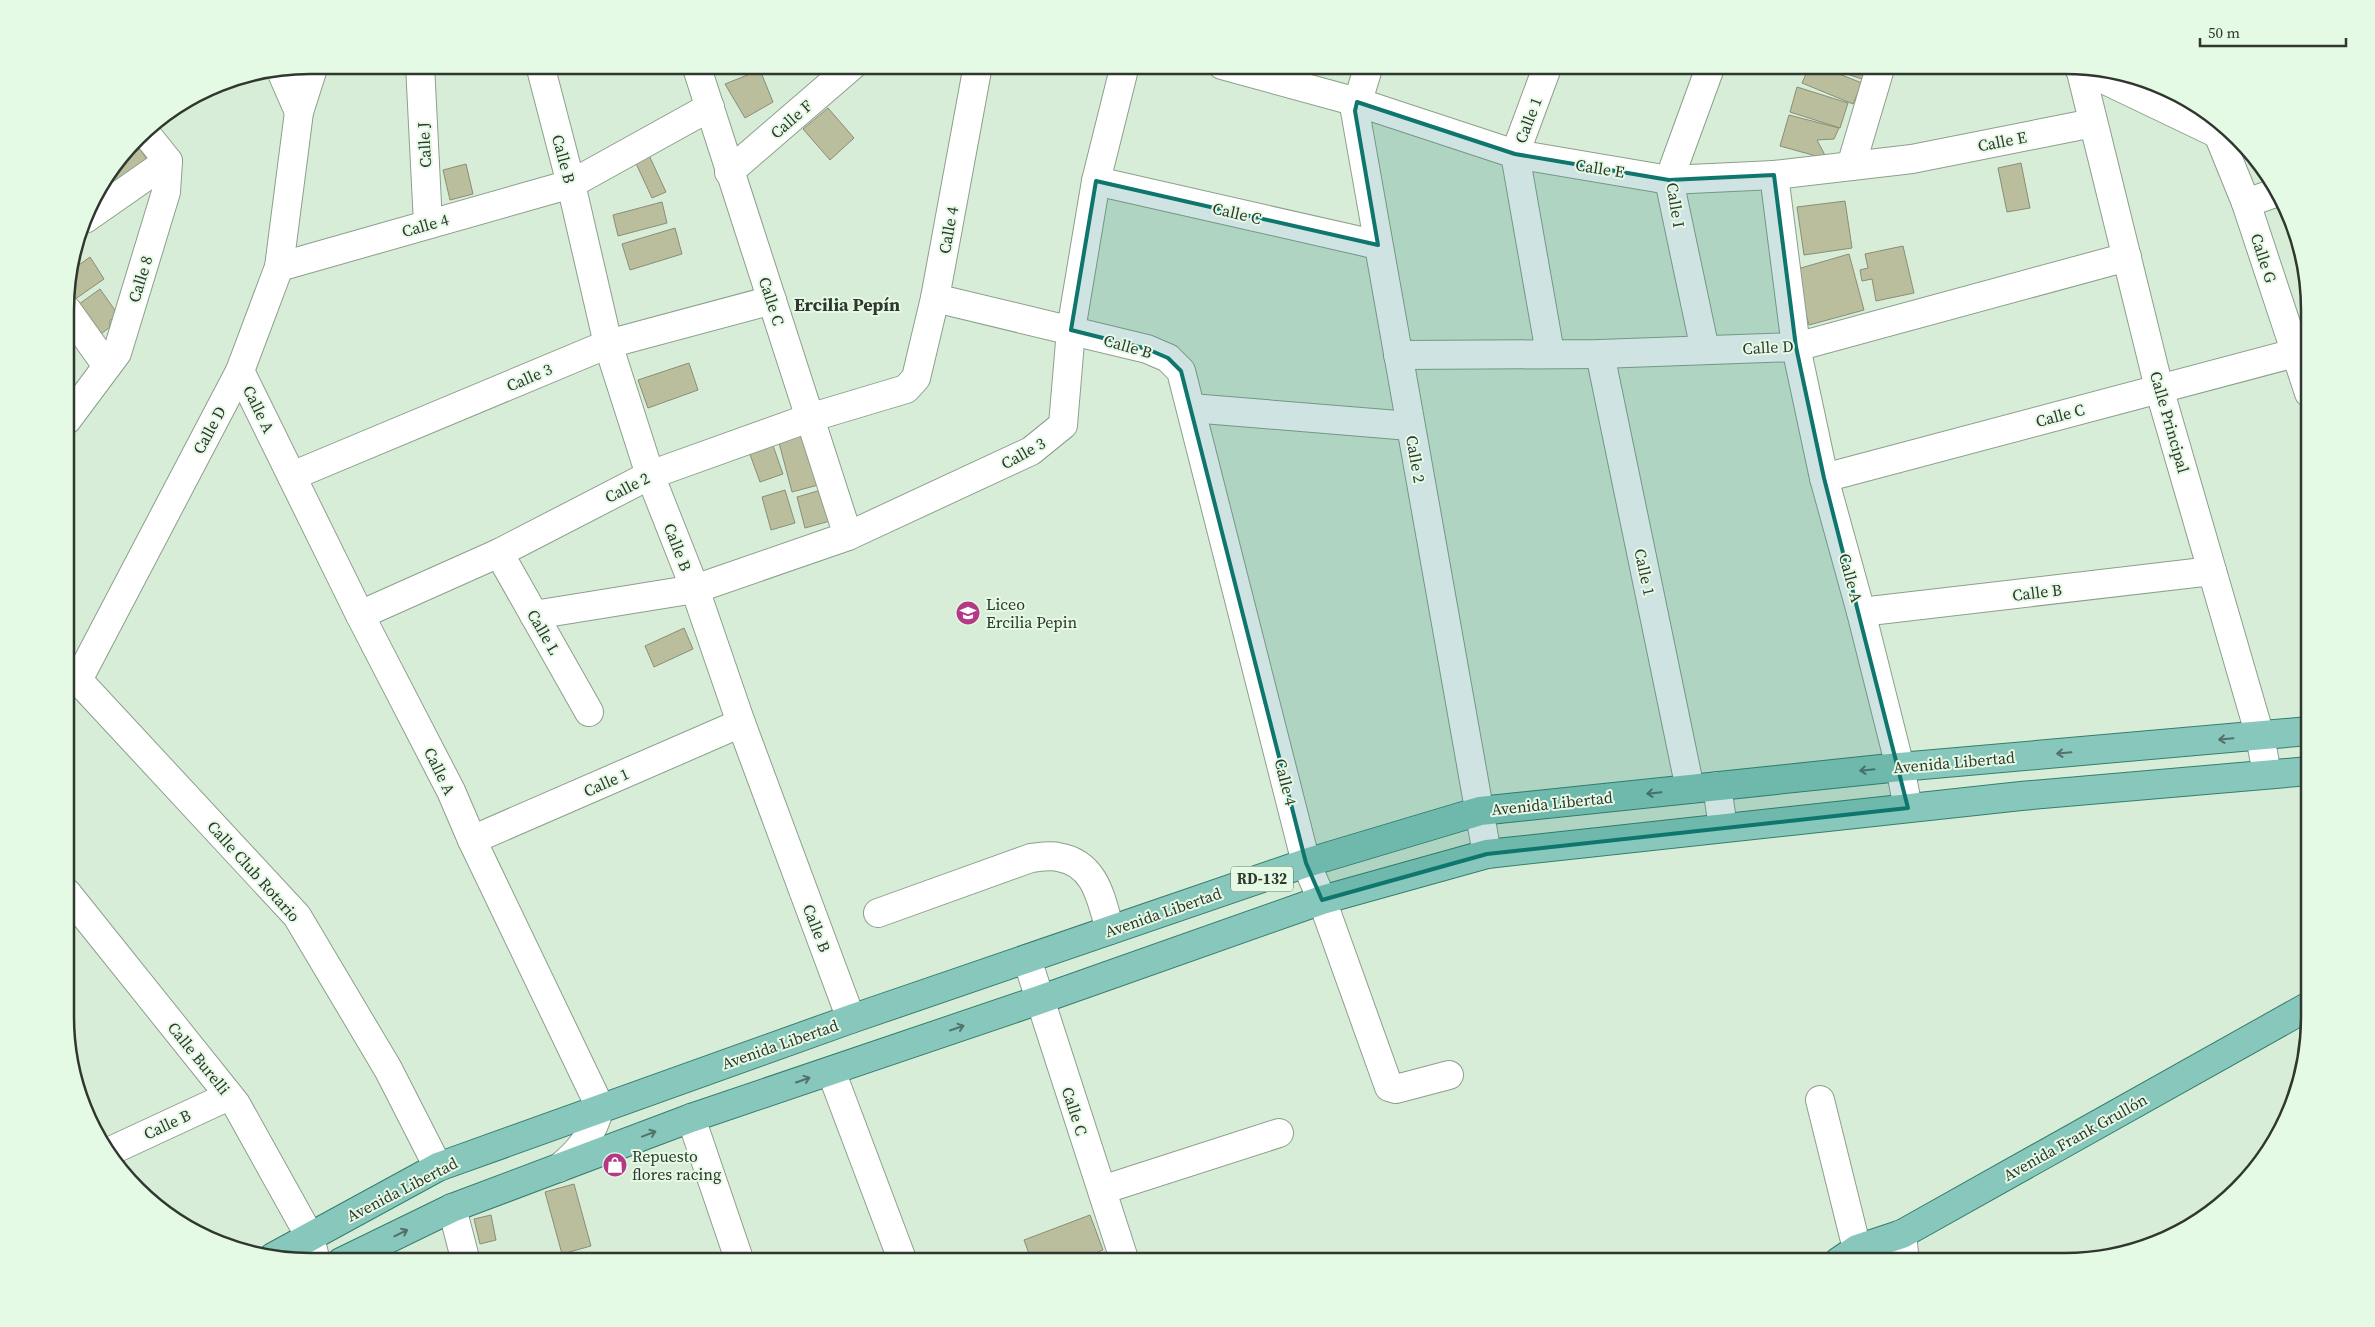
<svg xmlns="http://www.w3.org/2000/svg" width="2375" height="1327" font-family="'Source Serif 4',serif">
	<rect width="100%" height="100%" fill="#d8edd8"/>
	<g fill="#babe9c" stroke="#8a8d75">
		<path d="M1810,65H1816L1862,83L1853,104L1802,83Z"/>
		<path d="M1820,65H1867L1862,79Z"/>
		<path d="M760,70L773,102L745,118L725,84Z"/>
		<path d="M1797,87L1848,103L1840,128L1790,112Z"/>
		<path d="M828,108L854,138L830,160L803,129Z"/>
		<path d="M1789,115L1839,128L1834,139L1817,140L1827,159L1780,146Z"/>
		<path d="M137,145L151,165L110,194L103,184L131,149Z"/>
		<path d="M647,151L666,192L652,198L633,157Z"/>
		<path d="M2021,163L2030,208L2007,212L1998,168Z"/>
		<path d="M466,164L473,194L450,200L443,170Z"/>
		<path d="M1845,201L1852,248L1804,255L1797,207Z"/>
		<path d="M662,202L667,223L618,236L613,215Z"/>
		<path d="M675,228L682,254L630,270L622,244Z"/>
		<path d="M1903,246L1914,293L1876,301L1872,279L1862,281L1860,270L1868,268L1865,254Z"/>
		<path d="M1849,254L1864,310L1809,325L1794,270Z"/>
		<path d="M90,257L104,279L71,302L67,296L69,272Z"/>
		<path d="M100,289L119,316L110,320V327L97,337L75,307Z"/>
		<path d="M689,363L698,390L648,408L638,380Z"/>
		<path d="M807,427L822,484L792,492L777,435Z"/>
		<path d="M771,440L783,474L760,482L748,449Z"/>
		<path d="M785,490L795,523L771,530L762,497Z"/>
		<path d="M821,490L830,521L805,528L797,497Z"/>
		<path d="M684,628L693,649L654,667L645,646Z"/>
		<path d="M574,1184L591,1246L562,1254L545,1192Z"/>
		<path d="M491,1215L496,1240L480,1244L474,1219Z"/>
		<path d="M1090,1215L1103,1250L1072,1262H1032L1024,1240Z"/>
	</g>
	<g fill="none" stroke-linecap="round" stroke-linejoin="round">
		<defs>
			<g id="minor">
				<path d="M420,65L428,224"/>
				<path d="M540,65L571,184L608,344L650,475L695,589L741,723L851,1019"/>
				<path d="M696,65L848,536"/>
				<path d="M1222,65L1357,102L1515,154L1669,180L1774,175L1912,159L2093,123"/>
				<path d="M1369,65L1355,111L1487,854"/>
				<path d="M1548,65L1515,154L1550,353"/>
				<path d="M2078,67L2218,134"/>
				<path d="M2080,68L2159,388L2260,736L2267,774"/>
				<path d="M281,71L299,112"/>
				<path d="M2221,124L2218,134L2246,203L2309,393"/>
				<path d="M1851,166L1881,65"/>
				<path d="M729,172L853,65"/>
				<path d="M1774,175L1796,347L1824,478L1861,612L1900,767L1908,808"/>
				<path d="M1096,181L1378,245"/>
				<path d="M2246,203L2278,192"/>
				<path d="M85,219L168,161"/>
				<path d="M279,267L571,184L710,107"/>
				<path d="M935,298L1147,349L1168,358L1181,371L1306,863L1322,900L1389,1087L1396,1089L1449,1075"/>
				<path d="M67,310L107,366"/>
				<path d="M1705,350L1669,180L1711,65"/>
				<path d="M1600,354L1690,789"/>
				<path d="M1398,355L1600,354L1796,347L2127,257"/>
				<path d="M240,371L360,615L451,791L472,840L600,1107C593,1133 581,1151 559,1168"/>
				<path d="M1191,408L1410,426"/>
				<path d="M67,420L117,353L166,192L168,161L144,131"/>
				<path d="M292,476L608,344L772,300"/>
				<path d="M1824,478L2295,353"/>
				<path d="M499,553L589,712"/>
				<path d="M1861,612L2212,571"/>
				<path d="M360,615L499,553L650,475L809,418L906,389L916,378L935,298L978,65"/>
				<path d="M534,615L695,589L848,536L1031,451L1063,425L1071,330L1096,181L1125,65"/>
				<path d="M78,680L297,916L388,1069L438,1167"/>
				<path d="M67,683L78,680L240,371L279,267L299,112L314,65"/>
				<path d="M1717,786L1723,828"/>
				<path d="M472,840L741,723"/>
				<path d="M67,893L236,1104L310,1237L316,1262"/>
				<path d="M878,913L1031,858C1040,857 1050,855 1058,857C1096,863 1101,899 1110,930"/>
				<path d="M1027,959L1125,1262"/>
				<path d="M831,1071L903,1262"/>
				<path d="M1820,1100L1857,1249"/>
				<path d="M691,1118L740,1262"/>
				<path d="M106,1153L229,1096"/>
				<path d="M1102,1190L1279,1133"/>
				<path d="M452,1208L466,1262"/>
				<path d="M1902,1234L1905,1262"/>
			</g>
			<g id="major">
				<path d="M273,1257L438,1167L851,1019L1306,863L1480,811L1900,767L2309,731"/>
				<path d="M341,1262L452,1208L691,1118L1039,1000L1322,900L1487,854L2021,796L2309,771"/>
				<path d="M1838,1262L1857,1249L1902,1234L2309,1006"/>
			</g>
		</defs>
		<use href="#minor" stroke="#8c9f8c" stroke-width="30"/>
		<use href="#major" stroke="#357d6d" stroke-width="30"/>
		<use href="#minor" stroke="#fff" stroke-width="28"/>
		<use href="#major" stroke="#88c8bc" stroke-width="28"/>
	</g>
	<defs><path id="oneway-shaft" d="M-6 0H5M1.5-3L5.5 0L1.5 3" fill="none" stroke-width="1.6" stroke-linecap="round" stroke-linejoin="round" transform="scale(1.25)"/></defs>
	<g stroke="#537167">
		<use href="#oneway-shaft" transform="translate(2226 739) rotate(175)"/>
		<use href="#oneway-shaft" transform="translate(2064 753) rotate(175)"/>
		<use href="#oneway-shaft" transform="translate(1867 770) rotate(174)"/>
		<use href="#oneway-shaft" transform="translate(1654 793) rotate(174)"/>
		<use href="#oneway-shaft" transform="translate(957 1028) rotate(-19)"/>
		<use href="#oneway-shaft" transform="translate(803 1080) rotate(-19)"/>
		<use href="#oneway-shaft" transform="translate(649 1134) rotate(-21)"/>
		<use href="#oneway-shaft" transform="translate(401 1233) rotate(-26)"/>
	</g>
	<path fill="#0f766e" fill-opacity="0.2" stroke="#0f766e" stroke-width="4" stroke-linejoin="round" d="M1357,102L1515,154L1669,180L1774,175L1796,347L1824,478L1908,808L1487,854L1322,900L1306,863L1181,371L1168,358L1147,349L1071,330L1096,181L1378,245L1355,111Z"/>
	<defs>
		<symbol id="school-disc" viewBox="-11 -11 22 22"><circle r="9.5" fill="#b53887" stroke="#e5fae5"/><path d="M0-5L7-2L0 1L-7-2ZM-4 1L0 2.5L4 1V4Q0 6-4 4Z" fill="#fff"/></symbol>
		<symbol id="shop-disc" viewBox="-11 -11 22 22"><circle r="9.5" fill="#b53887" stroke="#e5fae5"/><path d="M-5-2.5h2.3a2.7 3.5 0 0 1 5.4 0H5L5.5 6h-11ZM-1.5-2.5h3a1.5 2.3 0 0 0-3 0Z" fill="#fff"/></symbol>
	</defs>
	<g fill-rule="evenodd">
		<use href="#school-disc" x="954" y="599" width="28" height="28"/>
		<use href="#shop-disc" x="601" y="1151" width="28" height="28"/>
	</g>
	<g text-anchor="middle" stroke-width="4" stroke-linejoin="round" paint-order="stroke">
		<rect fill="#e5fae5" stroke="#667266" stroke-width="1" x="1231" y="866.5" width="62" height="25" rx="4"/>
		<g font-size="15" font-weight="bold" fill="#2f372f">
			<text x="1262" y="884">RD-132</text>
		</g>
		<g font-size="16" fill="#2f372f" stroke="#e5fae5">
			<text transform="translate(791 119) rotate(-41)" y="6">Calle F</text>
			<text transform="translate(1528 120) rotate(-69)" y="6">Calle 1</text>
			<text transform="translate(2002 141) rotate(-11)" y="6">Calle E</text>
			<text transform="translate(424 145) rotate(-93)" y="6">Calle J</text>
			<text transform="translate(564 159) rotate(75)" y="6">Calle B</text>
			<text transform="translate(1600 168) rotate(9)" y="6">Calle E</text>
			<text transform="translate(1676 205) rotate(81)" y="6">Calle I</text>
			<text transform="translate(1237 213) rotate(13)" y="6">Calle C</text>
			<text transform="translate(425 225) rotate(-16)" y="6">Calle 4</text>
			<text transform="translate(948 230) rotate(-80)" y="6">Calle 4</text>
			<text transform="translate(2264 258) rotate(72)" y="6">Calle G</text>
			<text transform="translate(140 279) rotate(-73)" y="6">Calle 8</text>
			<text transform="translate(772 301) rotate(72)" y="6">Calle C</text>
			<text transform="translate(1128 346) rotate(16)" y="6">Calle B</text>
			<text transform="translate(1768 347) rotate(-3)" y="6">Calle D</text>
			<text transform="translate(529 377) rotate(-23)" y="6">Calle 3</text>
			<text transform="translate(259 409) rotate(64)" y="6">Calle A</text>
			<text transform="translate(2060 415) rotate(-15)" y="6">Calle C</text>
			<text transform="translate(2170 422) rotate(74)" y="6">Calle Principal</text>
			<text transform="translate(209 430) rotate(-62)" y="6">Calle D</text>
			<text transform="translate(1023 453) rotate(-29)" y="6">Calle 3</text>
			<text transform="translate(1416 459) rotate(80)" y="6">Calle 2</text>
			<text transform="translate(627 487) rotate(-27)" y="6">Calle 2</text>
			<text transform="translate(678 547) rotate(69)" y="6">Calle B</text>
			<text transform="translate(1645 572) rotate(78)" y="6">Calle 1</text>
			<text transform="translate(1851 578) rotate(75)" y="6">Calle A</text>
			<text transform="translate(2037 592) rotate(-7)" y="6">Calle B</text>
			<text transform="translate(544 632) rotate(60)" y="6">Calle L</text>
			<text transform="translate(1954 762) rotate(-5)" y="6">Avenida Libertad</text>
			<text transform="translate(440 771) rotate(64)" y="6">Calle A</text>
			<text transform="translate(606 782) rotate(-24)" y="6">Calle 1</text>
			<text transform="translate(1286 782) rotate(76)" y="6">Calle 4</text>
			<text transform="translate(1552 803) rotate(-6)" y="6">Avenida Libertad</text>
			<text transform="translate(254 871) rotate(48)" y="6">Calle Club Rotario</text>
			<text transform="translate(1163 912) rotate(-19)" y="6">Avenida Libertad</text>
			<text transform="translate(817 928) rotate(69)" y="6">Calle B</text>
			<text transform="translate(780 1044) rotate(-19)" y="6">Avenida Libertad</text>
			<text transform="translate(199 1058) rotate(51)" y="6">Calle Burelli</text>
			<text transform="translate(1075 1111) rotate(72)" y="6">Calle C</text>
			<text transform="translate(167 1124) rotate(-25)" y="6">Calle B</text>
			<text transform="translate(2075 1137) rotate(-29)" y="6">Avenida Frank Grullón</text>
			<text transform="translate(402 1189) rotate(-27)" y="6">Avenida Libertad</text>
		</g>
		<g font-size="16" fill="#2f372f" stroke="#e5fae5" text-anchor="start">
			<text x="986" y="610">Liceo<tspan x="986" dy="18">Ercilia Pepin</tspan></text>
			<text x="632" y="1162">Repuesto<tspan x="632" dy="18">flores racing</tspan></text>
		</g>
		<g font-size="18" font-weight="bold" fill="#2f372f" stroke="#e5fae5">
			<text x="847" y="311">Ercilia Pepín</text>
		</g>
	</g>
	<path d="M0 0H2375V1327H0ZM310 74H2065A236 236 0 0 1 2301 310V1017A236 236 0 0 1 2065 1253H310A236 236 0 0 1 74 1017V310A236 236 0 0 1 310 74Z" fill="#e5fae5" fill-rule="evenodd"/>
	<path fill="none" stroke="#2f372f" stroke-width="2.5" d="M310 74H2065A236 236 0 0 1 2301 310V1017A236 236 0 0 1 2065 1253H310A236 236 0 0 1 74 1017V310A236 236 0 0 1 310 74Z"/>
	<path d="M2200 38v8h146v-8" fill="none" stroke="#2f372f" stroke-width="2.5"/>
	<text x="2208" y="38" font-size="15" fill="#2f372f" stroke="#e5fae5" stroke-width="4" paint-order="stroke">50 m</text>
</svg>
